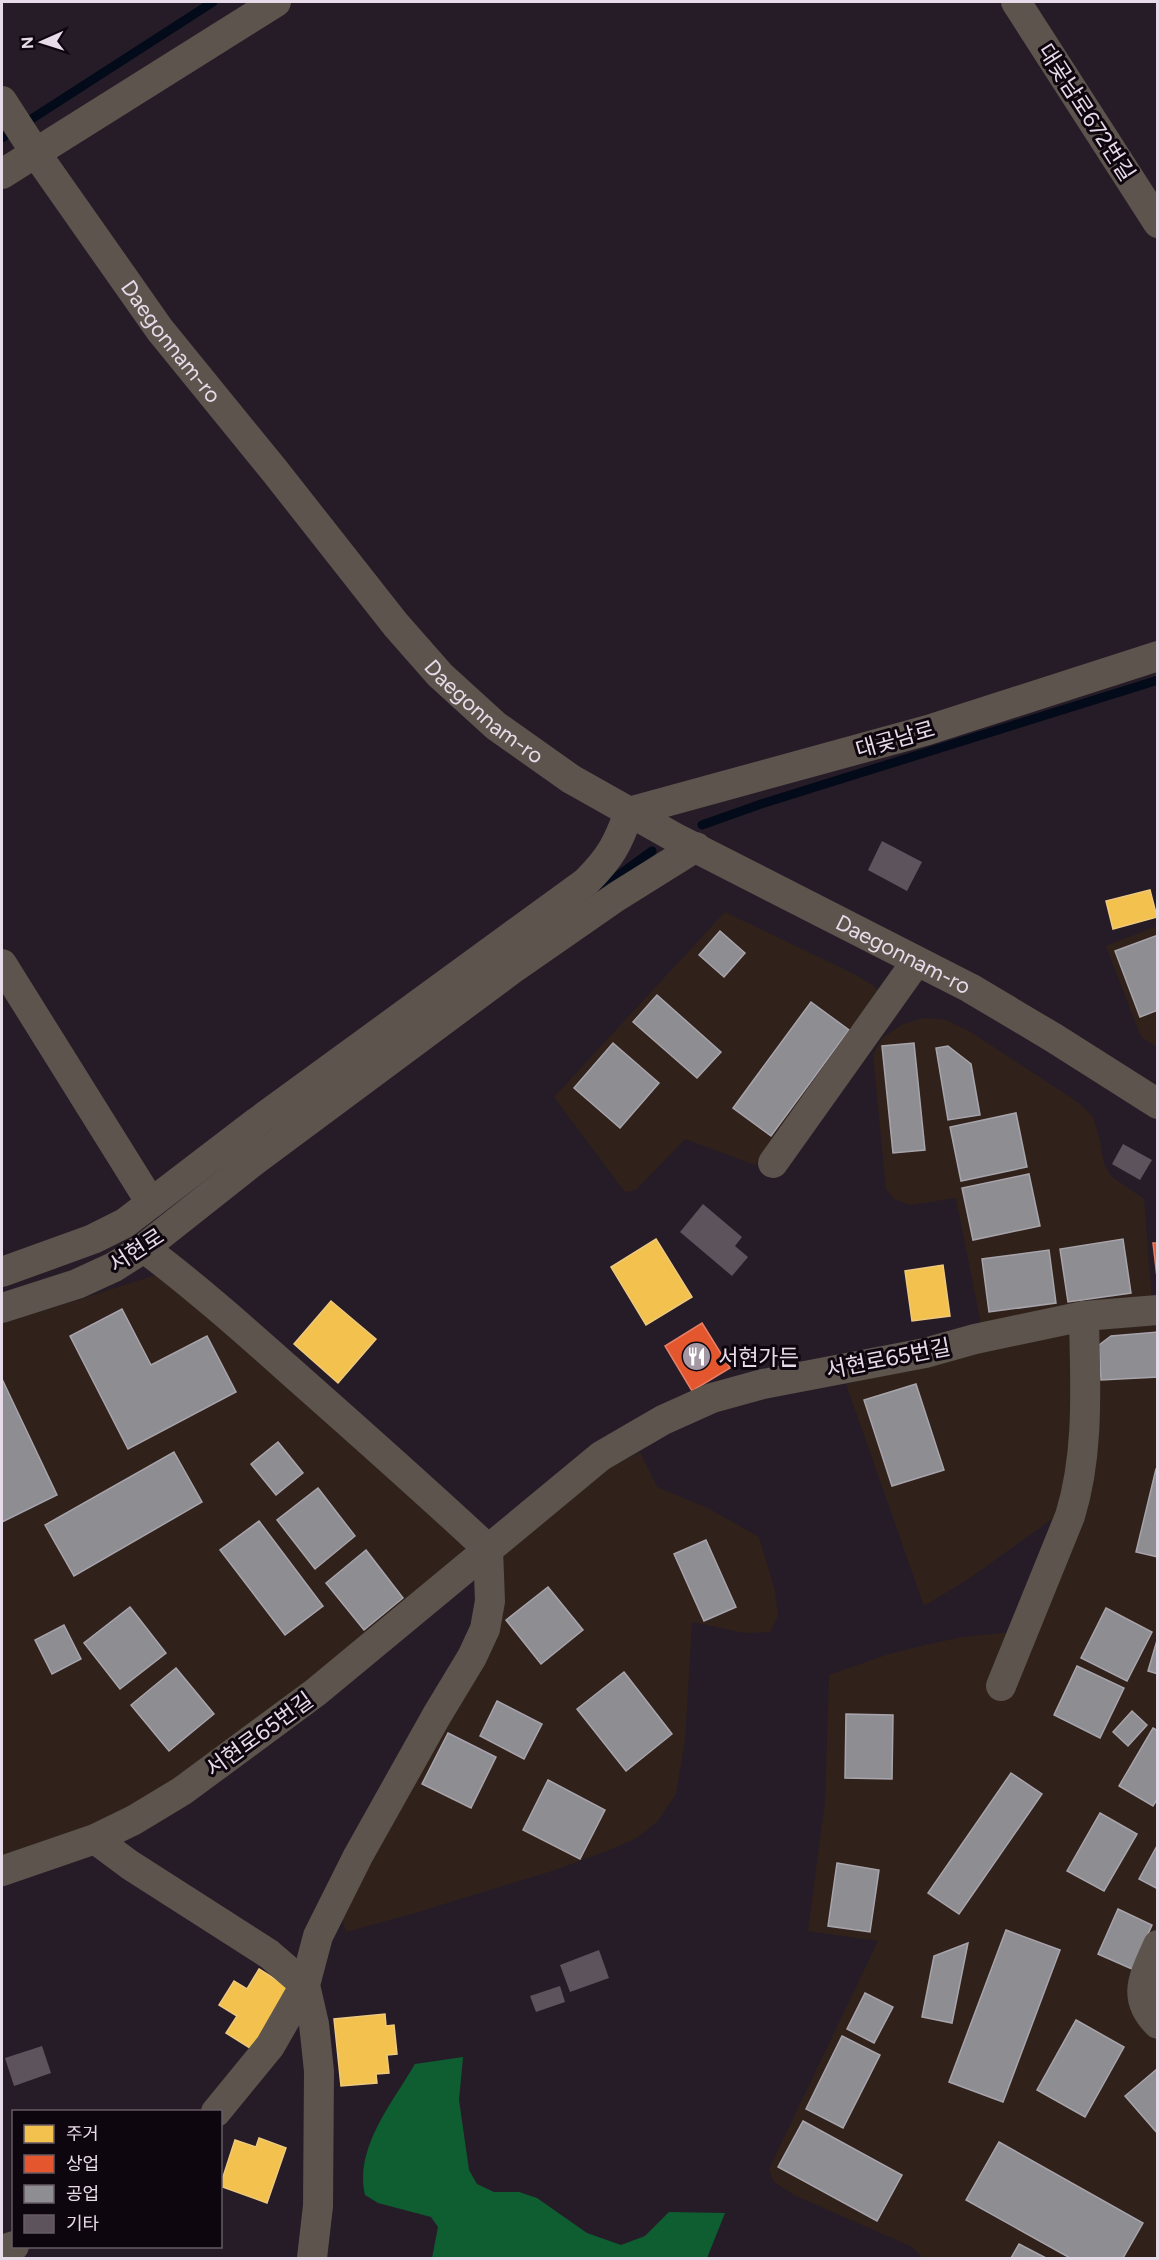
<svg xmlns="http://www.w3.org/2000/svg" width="1159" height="2260" font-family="Figtree,'Noto Sans KR',sans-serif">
	<rect width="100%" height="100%" fill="#261c27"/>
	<g fill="#30221a">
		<path d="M725,912L856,975L878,989L866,1011L755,1165L685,1139L636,1190L625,1192L554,1097Z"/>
		<path d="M1157,926V1047L1141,1037L1106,946Z"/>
		<path d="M924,1018L946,1020L969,1031L1079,1103L1093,1117L1100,1141L1104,1164L1111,1176L1144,1199L1152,1301L981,1325L956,1198L910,1205L894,1199L886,1189L873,1055L882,1038L903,1024Z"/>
		<path d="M156,1275L169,1280L467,1545L448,1570L269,1715L129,1810L2,1861V1324Z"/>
		<path d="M1157,1320V2258H923L912,2247L794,2195L773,2181L769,2169L878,1941L808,1931L825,1802L829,1675L886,1655L925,1645L963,1637L1013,1632L1055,1517L970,1578L924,1606L846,1384L1029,1340Z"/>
		<path d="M640,1452L657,1487L708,1508L759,1537L775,1591L778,1616L770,1632L745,1633L692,1622L685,1740L676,1794L657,1822L637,1838L607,1851L555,1870L415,1913L346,1932L342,1919L445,1713L496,1561L611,1467Z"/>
	</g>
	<path fill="#0e5e32" d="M463,2057L459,2100L469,2170L477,2184L494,2192H519L537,2198L587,2233L621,2245L645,2236L669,2212L725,2213L707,2258H432L438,2227L431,2217L378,2203L365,2195C354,2148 393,2102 415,2064Z"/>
	<g fill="#f2c14e" stroke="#efc97c" stroke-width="1.5">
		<path d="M1150,890L1157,917L1113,929L1106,901Z"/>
		<path d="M656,1239L692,1297L646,1325L611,1267Z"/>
		<path d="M943,1265L950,1316L912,1321L905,1271Z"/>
		<path d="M331,1301L376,1339L338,1383L294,1344Z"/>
		<path d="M259,1969L291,1989L253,2050L226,2033L237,2016L219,2005L234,1981L247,1989Z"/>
		<path d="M385,2014L386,2026L394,2025L397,2054L387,2055L389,2073L376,2074L377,2083L341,2086L334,2019Z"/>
		<path d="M259,2138L286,2148L267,2203L220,2186L235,2140L256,2147Z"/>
	</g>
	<g fill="#e4572e" stroke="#e57f66" stroke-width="1.5">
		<path d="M1153,1243H1158V1286Z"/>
		<path d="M702,1323L730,1368L692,1391L665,1346Z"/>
	</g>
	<g fill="#8d8d92" stroke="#a8a4ac" stroke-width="1.5">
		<path d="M720,931L745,953L724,977L699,955Z"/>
		<path d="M1158,935V1010L1140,1017L1115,951Z"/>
		<path d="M657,995L721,1052L697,1078L633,1022Z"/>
		<path d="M811,1002L849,1030L771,1136L733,1108Z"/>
		<path d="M613,1043L659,1083L620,1128L574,1088Z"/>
		<path d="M914,1043L925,1150L893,1153L882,1046Z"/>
		<path d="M948,1046L971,1064L980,1115L948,1120L936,1048Z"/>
		<path d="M1016,1113L1027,1167L961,1181L950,1127Z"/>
		<path d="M1029,1174L1040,1226L973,1240L962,1188Z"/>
		<path d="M1123,1239L1131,1293L1068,1302L1060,1249Z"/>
		<path d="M1049,1250L1056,1303L989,1312L982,1259Z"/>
		<path d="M122,1309L151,1365L207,1336L236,1392L128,1449L70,1336Z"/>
		<path d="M1158,1332V1377L1101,1380L1099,1345L1111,1336Z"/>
		<path d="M2,1379L57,1495L2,1522Z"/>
		<path d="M916,1384L944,1470L892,1486L864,1400Z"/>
		<path d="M278,1442L303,1473L276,1495L251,1464Z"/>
		<path d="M174,1452L202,1502L74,1576L45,1525Z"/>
		<path d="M1156,1469H1158V1557L1136,1552Z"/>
		<path d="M318,1488L355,1536L315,1569L277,1520Z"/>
		<path d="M259,1521L323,1606L285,1635L220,1550Z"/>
		<path d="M706,1540L736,1607L704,1621L674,1554Z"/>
		<path d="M366,1550L403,1598L364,1630L326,1583Z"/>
		<path d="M548,1587L583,1630L541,1664L506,1620Z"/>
		<path d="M130,1607L166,1653L120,1689L84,1643Z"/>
		<path d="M1106,1608L1152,1632L1127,1681L1081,1658Z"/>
		<path d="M64,1625L81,1659L52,1674L35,1640Z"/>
		<path d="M1158,1637V1674L1148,1671Z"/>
		<path d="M1077,1666L1124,1688L1100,1738L1054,1715Z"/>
		<path d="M176,1668L214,1714L169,1751L131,1705Z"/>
		<path d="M624,1672L672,1734L626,1771L577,1709Z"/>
		<path d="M497,1701L542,1724L524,1759L480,1736Z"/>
		<path d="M1132,1711L1147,1725L1128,1746L1113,1732Z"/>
		<path d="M846,1714L893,1715L892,1779L845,1778Z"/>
		<path d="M1153,1728L1158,1731V1798L1153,1806L1119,1786Z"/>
		<path d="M448,1733L496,1757L471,1808L422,1784Z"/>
		<path d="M1011,1773L1042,1794L959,1914L928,1893Z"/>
		<path d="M548,1780L605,1810L580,1859L523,1830Z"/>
		<path d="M1100,1813L1137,1834L1104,1891L1067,1871Z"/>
		<path d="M1158,1844V1889L1139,1879Z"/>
		<path d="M837,1863L879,1870L870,1932L828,1926Z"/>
		<path d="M1118,1909L1152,1925L1132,1969L1098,1954Z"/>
		<path d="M1006,1930L1060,1950L1003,2102L949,2082Z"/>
		<path d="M968,1943L952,2023L922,2017L934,1956Z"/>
		<path d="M865,1993L893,2007L874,2043L847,2029Z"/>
		<path d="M1076,2020L1124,2047L1085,2117L1037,2090Z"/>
		<path d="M842,2036L880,2055L843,2128L806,2109Z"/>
		<path d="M1157,2069L1158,2070V2134L1125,2096Z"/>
		<path d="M803,2121L902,2175L877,2221L778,2167Z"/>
		<path d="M999,2142L1143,2223L1123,2258H1070L966,2200Z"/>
		<path d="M1019,2244L1046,2258H1011Z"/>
	</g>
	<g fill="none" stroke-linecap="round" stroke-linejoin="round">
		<g stroke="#030a19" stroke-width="9">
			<path d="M2,138L213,2"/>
			<path d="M702,825L761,804L1158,680"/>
			<path d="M593,894L652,851"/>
		</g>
	</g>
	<g fill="#5c535d">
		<path d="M882,841L922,862L907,891L868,870Z"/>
		<path d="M1123,1144L1152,1160L1140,1180L1112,1164Z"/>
		<path d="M703,1204L742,1237L735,1246L748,1257L732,1276L680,1232Z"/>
		<path d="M599,1950L609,1978L570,1992L560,1965Z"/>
		<path d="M560,1986L565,2002L536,2012L530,1996Z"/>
		<path d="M42,2046L51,2073L14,2086L5,2058Z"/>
	</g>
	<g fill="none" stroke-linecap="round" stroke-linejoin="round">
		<g stroke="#5c544d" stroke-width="30">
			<path d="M1016,2L1158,223"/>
			<path id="s1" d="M2,101L35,152L160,330L274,470L396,625L440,675L496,726L571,779L674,837L970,988L1054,1038L1158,1104"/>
			<path d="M2,174L276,2"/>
			<path d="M2,964L151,1203"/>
			<path d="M773,1163L916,962"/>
			<path d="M144,1248C200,1290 252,1337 305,1384C366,1438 428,1493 488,1549L490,1601L485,1629L472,1657L437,1715L358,1856L318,1936L305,1985L314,2024L319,2071L318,2206L312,2258"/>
			<path d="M2,1272L93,1239L125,1223L257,1122L586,882C610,858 618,844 629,812L928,730L1158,656"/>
			<path d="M2,1308L77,1284L114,1267L144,1248L254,1161L511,970L616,897L696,847"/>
			<path d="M1001,1686L1070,1516C1090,1451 1085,1383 1084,1316"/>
			<path d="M95,1839L130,1865L269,1954L305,1985L270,2046L216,2112"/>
			<path d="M2,1871L95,1839L134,1820L182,1791L316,1692L601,1456L663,1420L712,1398L763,1384L925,1353L975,1339L1084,1316L1158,1310"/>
			<path d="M1158,1945C1144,1977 1131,1997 1158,2024"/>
			<path d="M2,2250L14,2246"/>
		</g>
	</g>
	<defs>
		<symbol id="restaurant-disc" viewBox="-11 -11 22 22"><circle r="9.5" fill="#a498a5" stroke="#0e060f"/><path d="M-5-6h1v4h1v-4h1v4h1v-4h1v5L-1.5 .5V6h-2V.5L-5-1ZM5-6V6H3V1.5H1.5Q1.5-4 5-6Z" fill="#fff"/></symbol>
	</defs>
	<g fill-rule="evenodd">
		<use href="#restaurant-disc" x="680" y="1340" width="33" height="33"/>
	</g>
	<g text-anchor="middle" stroke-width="6" stroke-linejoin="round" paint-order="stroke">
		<g font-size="22" fill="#e8dbe9" stroke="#0e060f">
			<text transform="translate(1087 112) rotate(57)" y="8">대곶남로672번길</text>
			<text dy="8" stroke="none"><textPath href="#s1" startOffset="294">Daegonnam-ro</textPath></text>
			<text dy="8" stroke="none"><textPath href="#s1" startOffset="780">Daegonnam-ro</textPath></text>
			<text transform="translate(895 739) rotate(-16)" y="8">대곶남로</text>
			<text dy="8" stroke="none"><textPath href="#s1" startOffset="1266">Daegonnam-ro</textPath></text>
			<text transform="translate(136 1250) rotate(-33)" y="8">서현로</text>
			<text transform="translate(888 1358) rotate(-11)" y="8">서현로65번길</text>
			<text transform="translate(259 1734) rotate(-36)" y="8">서현로65번길</text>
		</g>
		<g font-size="22" fill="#e8dbe9" stroke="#0e060f" text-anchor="start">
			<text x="718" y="1365">서현가든</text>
		</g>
	</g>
	<rect width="1159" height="2260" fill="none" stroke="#e8dbe9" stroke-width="6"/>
	<rect x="12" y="2110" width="210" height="138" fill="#0e060f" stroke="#655b66" stroke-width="1.5"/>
	<rect x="24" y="2125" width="30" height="18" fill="#f2c14e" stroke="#655b66" stroke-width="1.5"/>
	<text x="66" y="2140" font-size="18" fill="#e8dbe9">주거</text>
	<rect x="24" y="2155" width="30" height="18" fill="#e4572e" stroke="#655b66" stroke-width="1.5"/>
	<text x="66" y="2170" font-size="18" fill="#e8dbe9">상업</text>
	<rect x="24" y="2185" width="30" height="18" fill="#8d8d92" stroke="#655b66" stroke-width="1.5"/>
	<text x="66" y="2200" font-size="18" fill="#e8dbe9">공업</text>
	<rect x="24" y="2215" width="30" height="18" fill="#5c535d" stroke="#655b66" stroke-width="1.5"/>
	<text x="66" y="2230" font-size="18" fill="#e8dbe9">기타</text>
	<g transform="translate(42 42) rotate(267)" stroke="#0e060f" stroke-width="4.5" paint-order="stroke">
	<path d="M0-4.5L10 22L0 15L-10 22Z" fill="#e8dbe9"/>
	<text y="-9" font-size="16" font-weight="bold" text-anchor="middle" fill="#e8dbe9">N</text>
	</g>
</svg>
